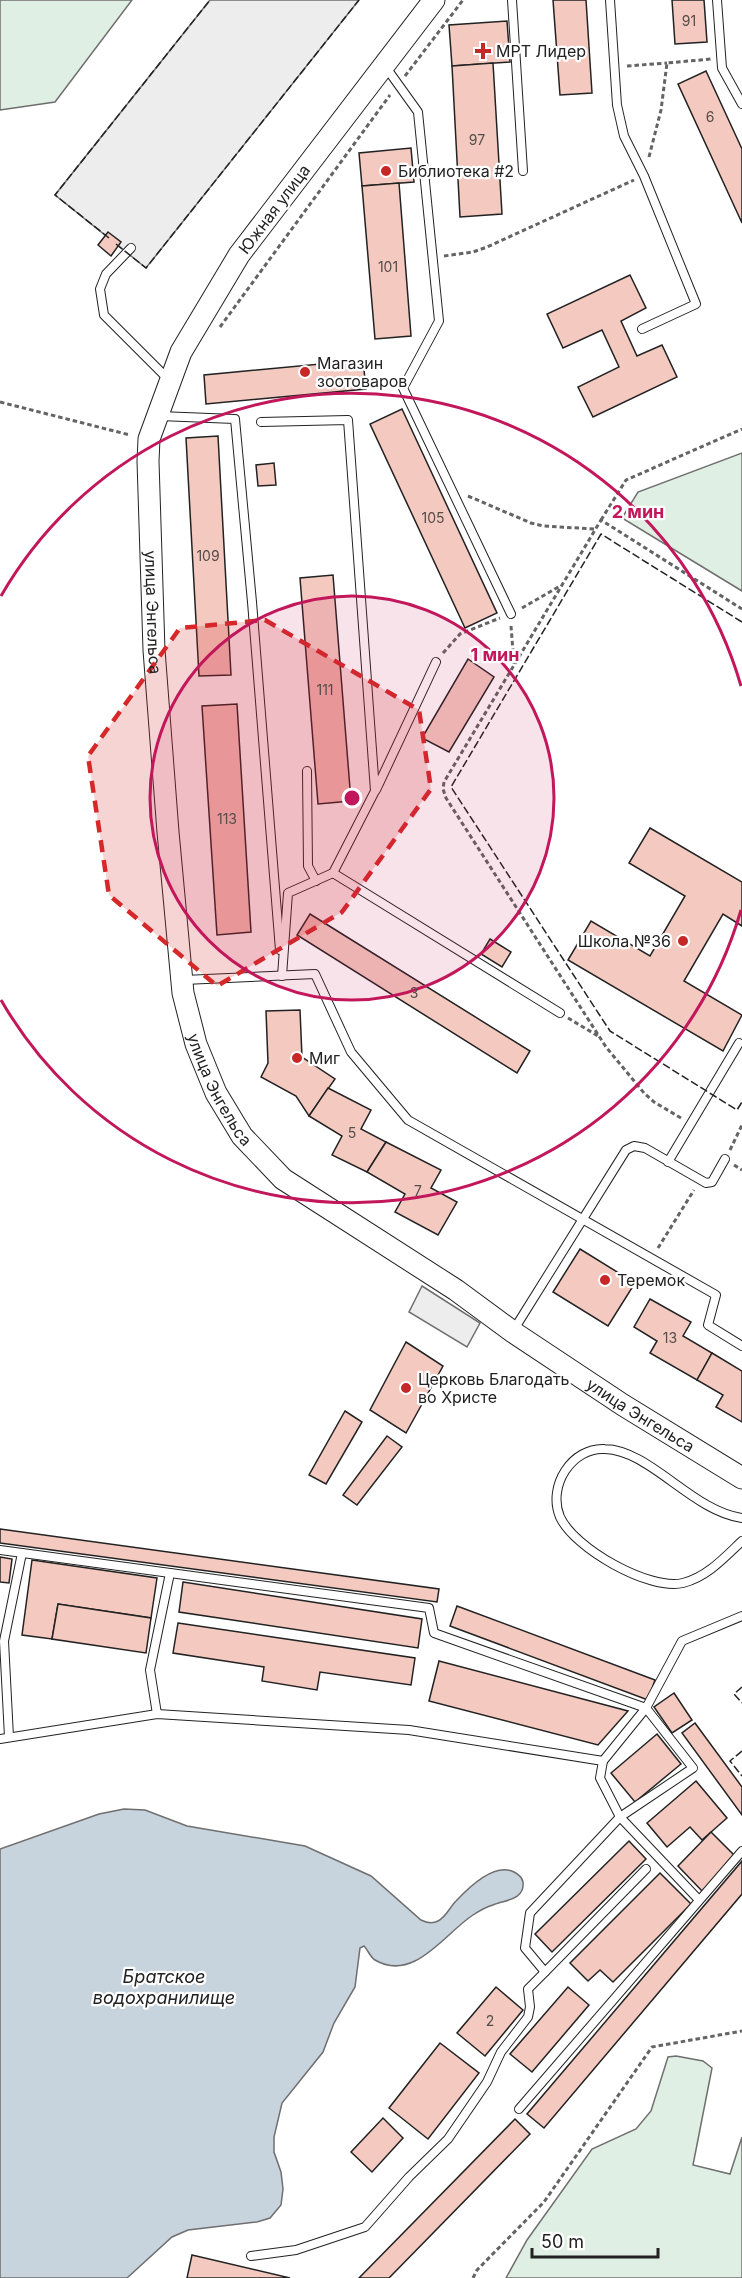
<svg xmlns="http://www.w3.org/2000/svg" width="742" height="2278" font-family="Inter,sans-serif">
	<rect width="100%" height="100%" fill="#fff"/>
	<g fill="#e0efe3" stroke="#6f6f6f" stroke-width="1.5">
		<path d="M0,0H132L55,102L0,110Z"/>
		<path d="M742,453V591L622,518L638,492Z"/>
		<path d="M676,2056L703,2061L712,2068L693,2165L730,2174L742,2137V2278H506L527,2240L592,2149L636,2129L651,2111L668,2057Z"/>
	</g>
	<g fill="#ededed" stroke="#6f6f6f" stroke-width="1.5">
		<path d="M210,0H359L146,268L55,195Z"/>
		<path d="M422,1286L480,1323L467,1347L409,1312Z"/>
	</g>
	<path fill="#c7d3dd" stroke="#6f6f6f" stroke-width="1.5" d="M124,1809L145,1810L187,1826L305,1846L371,1876L421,1920C427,1923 432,1924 438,1921C446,1917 450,1907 456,1901C469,1887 495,1862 514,1872C518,1874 522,1877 523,1882C525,1900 505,1900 493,1905C486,1907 479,1911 473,1915C445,1933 414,1983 375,1960C370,1957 368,1950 364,1946L360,1948L355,1987L334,2023L323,2052L282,2103L274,2137V2152L281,2172L283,2189L281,2205L270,2218L257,2222L188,2230L172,2237L127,2278H0V1849L99,1814Z"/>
	<g fill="#f3c9c0" stroke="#222" stroke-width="1.5">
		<path d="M553,0H586L592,93L560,95Z"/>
		<path d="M672,0H704L707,42L675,44Z"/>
		<path d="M507,21L510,62L452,66L449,25Z"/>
		<path d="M493,63L502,214L460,217L452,66Z"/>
		<path d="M706,71L742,149V223L678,84Z"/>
		<path d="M411,148L414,182L362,186L359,153Z"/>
		<path d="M399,183L411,336L375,339L362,186Z"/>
		<path d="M108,232L121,242L111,256L98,245Z"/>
		<path d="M630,275L646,308L621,321L637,356L662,345L677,377L593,417L578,387L619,367L602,330L563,348L547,314Z"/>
		<path d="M363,360L366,389L206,404L204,375Z"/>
		<path d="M402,409L497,613L465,628L370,424Z"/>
		<path d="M218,436L231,675L199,676L186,438Z"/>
		<path d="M274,463L276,485L258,486L256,465Z"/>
		<path d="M333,575L351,801L318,804L300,578Z"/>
		<path d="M468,659L494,677L449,752L422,738Z"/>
		<path d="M237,704L251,932L217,935L202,706Z"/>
		<path d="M650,828L742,882V926L723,914L684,981L742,1015L723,1051L568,960L591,921L650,956L685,896L629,863Z"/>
		<path d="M310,914L530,1051L517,1073L297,935Z"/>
		<path d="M490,939L511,952L502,967L481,954Z"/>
		<path d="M300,1010L302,1057L335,1079L309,1116L296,1096L261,1077L268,1063L266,1011Z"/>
		<path d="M328,1088L371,1110L361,1129L386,1142L367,1172L332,1155L342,1136L309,1116Z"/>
		<path d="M386,1142L441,1170L431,1188L457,1202L438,1235L395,1212L405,1194L367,1172Z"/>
		<path d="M580,1249L635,1283L608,1326L553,1292Z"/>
		<path d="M650,1299L691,1322L683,1336L712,1353L697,1380L650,1353L657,1341L634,1327Z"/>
		<path d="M406,1342L443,1366L406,1433L370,1410Z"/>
		<path d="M712,1353L742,1371V1422L716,1407L723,1395L697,1380Z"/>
		<path d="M345,1411L362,1422L326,1484L309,1475Z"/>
		<path d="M387,1436L402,1447L357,1505L343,1495Z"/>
		<path d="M0,1529L439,1589L437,1602L0,1543Z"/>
		<path d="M0,1557L12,1559L9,1583L0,1582Z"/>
		<path d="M32,1560L157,1578L151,1618L58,1604L52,1639L22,1635Z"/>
		<path d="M183,1582L422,1619L418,1648L179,1612Z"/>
		<path d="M58,1604L151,1618L146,1653L52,1639Z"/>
		<path d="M457,1606L655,1680L648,1700L450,1626Z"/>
		<path d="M178,1623L415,1658L411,1685L320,1672L317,1690L262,1681L264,1667L173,1653Z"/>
		<path d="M439,1661L628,1711L598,1745L429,1701Z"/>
		<path d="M674,1693L692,1720L672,1733L654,1707Z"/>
		<path d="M695,1723L742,1787V1815L682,1733Z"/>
		<path d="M657,1734L681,1764L635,1802L611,1773Z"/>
		<path d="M696,1781L727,1818L702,1840L690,1827L667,1847L647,1823Z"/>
		<path d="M711,1832L736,1857L702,1891L678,1866Z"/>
		<path d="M629,1841L646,1859L552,1952L535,1934Z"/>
		<path d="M742,1861V1894L544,2128L527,2114Z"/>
		<path d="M660,1873L691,1904L613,1982L600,1970L588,1981L570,1963Z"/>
		<path d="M496,1987L523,2010L485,2056L457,2033Z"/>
		<path d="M568,1987L589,2005L532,2072L510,2054Z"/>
		<path d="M440,2043L479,2073L428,2139L389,2108Z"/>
		<path d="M383,2118L403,2138L372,2172L351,2152Z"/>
		<path d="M515,2119L530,2134L389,2278H359Z"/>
		<path d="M192,2255L290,2278H187Z"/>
	</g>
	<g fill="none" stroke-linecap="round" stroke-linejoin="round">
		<defs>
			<g id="lane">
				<path d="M512,0L523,171"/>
				<path d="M610,0L617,105L624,136L644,176L696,304L642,329"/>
				<path d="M717,0L722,68L742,104"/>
				<path d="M385,66L418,112L439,321L403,388L511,614"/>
				<path d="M131,248L106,274L100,289L104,315L168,379"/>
				<path d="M159,416L235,419L252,602L280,950"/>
				<path d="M261,422L348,420L375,791L333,873L288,893L282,976"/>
				<path d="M307,771L308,866L316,881"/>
				<path d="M376,790L436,662"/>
				<path d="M333,873L560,1013"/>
				<path d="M184,980L315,974L351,1052L408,1120L716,1295L708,1325L742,1346"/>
				<path d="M668,1162L739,1043"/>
				<path d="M513,1331L626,1150L634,1146L645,1148L706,1183L712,1182L725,1159"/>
				<path d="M742,1518C692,1511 650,1450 605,1449C572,1447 547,1486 560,1517C574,1548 649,1591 683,1583C707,1577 724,1558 742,1541"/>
				<path d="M0,1550L429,1608L434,1633L646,1708L693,1768L620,1817L530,1913L525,1948L545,1972L646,1869"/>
				<path d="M157,1714L150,1670L170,1573"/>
				<path d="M9,1737L4,1641L22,1553"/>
				<path d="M0,1739L157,1714L409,1730L603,1761L646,1708L682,1641L742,1616"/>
				<path d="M603,1761L600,1778L620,1817L699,1900"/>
				<path d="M519,2109L742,1851"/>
				<path d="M251,2256L296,2250L365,2227L409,2177L448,2139L487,2082L501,2052L528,2017L530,2007L528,1989L545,1972"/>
			</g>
			<g id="secondary">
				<path id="s1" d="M434,0L239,255L181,352L149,439L148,461L154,650L168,832L183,993L196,1044L216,1093L242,1136L283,1179L456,1290L513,1332L623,1405L742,1478"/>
			</g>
		</defs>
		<use href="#lane" stroke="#222" stroke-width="10"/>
		<use href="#secondary" stroke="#222" stroke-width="23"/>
		<g stroke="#646464" stroke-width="3" stroke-dasharray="4.5 3" stroke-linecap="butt">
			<path d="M627,66L667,63"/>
			<path d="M405,76L463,0"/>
			<path d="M649,157L661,110L667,63L711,59"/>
			<path d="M444,256L473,252L487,247L634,180"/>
			<path d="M220,327L390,95"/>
			<path d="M0,402L130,435"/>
			<path d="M468,496L531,523L543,526L595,529"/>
			<path d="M601,520L626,480L742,429"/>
			<path d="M522,608L560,586"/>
			<path d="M511,626L514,664"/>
			<path d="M443,653L460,634L500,618"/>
			<path d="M568,1018L598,1036"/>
			<path d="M681,1118L654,1102L644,1093L606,1047L446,798L443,789L444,782L601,520L742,609"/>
			<path d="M730,1150L742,1125"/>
			<path d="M734,1165L742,1170"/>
			<path d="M658,1248L694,1190"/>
			<path d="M473,2278L477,2270L544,2202L652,2047L742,2031"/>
		</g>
		<use href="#lane" stroke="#fff" stroke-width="8"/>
		<use href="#secondary" stroke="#fff" stroke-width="21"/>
		<g stroke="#222" stroke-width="1.5" stroke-dasharray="8 3" stroke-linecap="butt">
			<path d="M109,238L55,195L210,0"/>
			<path d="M116,244L146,268L359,0"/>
			<path d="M742,622L601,534L451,787L610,1031L737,1110L742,1102"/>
			<path d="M742,1687L734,1694L742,1703"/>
			<path d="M742,1751L730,1761L742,1776"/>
		</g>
	</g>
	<path fill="#d62828" fill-opacity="0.2" stroke="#d62828" stroke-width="4.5" stroke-dasharray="12 8" stroke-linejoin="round" d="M265,620L419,710L431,789L342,912L217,986L109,895L88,756L180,628Z"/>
	<circle cx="352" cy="798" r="202" fill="#c2185b" fill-opacity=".12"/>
	<g fill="none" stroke="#c2185b" stroke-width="3">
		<circle cx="352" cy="798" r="202"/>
		<path d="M741 910A405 405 0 0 1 1 1000M1 596A405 405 0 0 1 741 686"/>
	</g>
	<g fill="#c62828" stroke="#fff" stroke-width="2">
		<path d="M480 42h6v6h6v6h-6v6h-6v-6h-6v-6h6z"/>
		<circle cx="386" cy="171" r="6"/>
		<circle cx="305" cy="372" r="6"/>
		<circle cx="683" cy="941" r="6"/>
		<circle cx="297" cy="1058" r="6"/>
		<circle cx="605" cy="1280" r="6"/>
		<circle cx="406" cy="1388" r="6"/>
	</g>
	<g text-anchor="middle" stroke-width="4.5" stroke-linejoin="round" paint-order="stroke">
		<g font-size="14" fill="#564c4a">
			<text x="689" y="26">91</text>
			<text x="710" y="122">6</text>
			<text x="477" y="145">97</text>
			<text x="388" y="272">101</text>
			<text x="433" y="523">105</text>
			<text x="208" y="561">109</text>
			<text x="325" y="695">111</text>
			<text x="227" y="824">113</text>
			<text x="414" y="998">3</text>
			<text x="352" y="1138">5</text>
			<text x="418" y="1196">7</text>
			<text x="670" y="1343">13</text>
			<text x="490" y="2026">2</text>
		</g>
		<g font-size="16" fill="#222" stroke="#fff" text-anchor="start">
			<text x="496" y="57">МРТ Лидер</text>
			<text x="398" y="177">Библиотека #2</text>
			<text x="317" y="369">Магазин<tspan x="317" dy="18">зоотоваров</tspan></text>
			<text x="671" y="947" text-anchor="end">Школа №36</text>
			<text x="309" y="1064">Миг</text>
			<text x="617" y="1286">Теремок</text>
			<text x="418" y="1385">Церковь Благодать<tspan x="418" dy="18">во Христе</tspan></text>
		</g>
		<g font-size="16" fill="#222" stroke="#fff">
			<text transform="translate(274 209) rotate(-53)" y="6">Южная улица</text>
			<text dy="6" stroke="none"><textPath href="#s1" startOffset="700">улица Энгельса</textPath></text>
			<text dy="6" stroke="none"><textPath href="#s1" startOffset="1186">улица Энгельса</textPath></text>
			<text dy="6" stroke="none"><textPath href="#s1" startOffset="1726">улица Энгельса</textPath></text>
		</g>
		<g font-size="18" font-style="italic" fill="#222" stroke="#fff">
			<text x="164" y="1983">Братское<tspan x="164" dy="21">водохранилище</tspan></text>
		</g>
	</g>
	<circle cx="352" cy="798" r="9" fill="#c2185b" stroke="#fff" stroke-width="3"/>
	<g font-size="18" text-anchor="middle" font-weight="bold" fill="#c2185b" stroke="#fff" stroke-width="4.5" stroke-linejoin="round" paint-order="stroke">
		<text x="638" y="518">2 мин</text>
		<text x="495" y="661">1 мин</text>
	</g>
	<path d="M532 2248v9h126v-9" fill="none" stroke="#222222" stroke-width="3"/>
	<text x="541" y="2248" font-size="18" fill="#222222" stroke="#ffffff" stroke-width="4.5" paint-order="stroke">50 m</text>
</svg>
